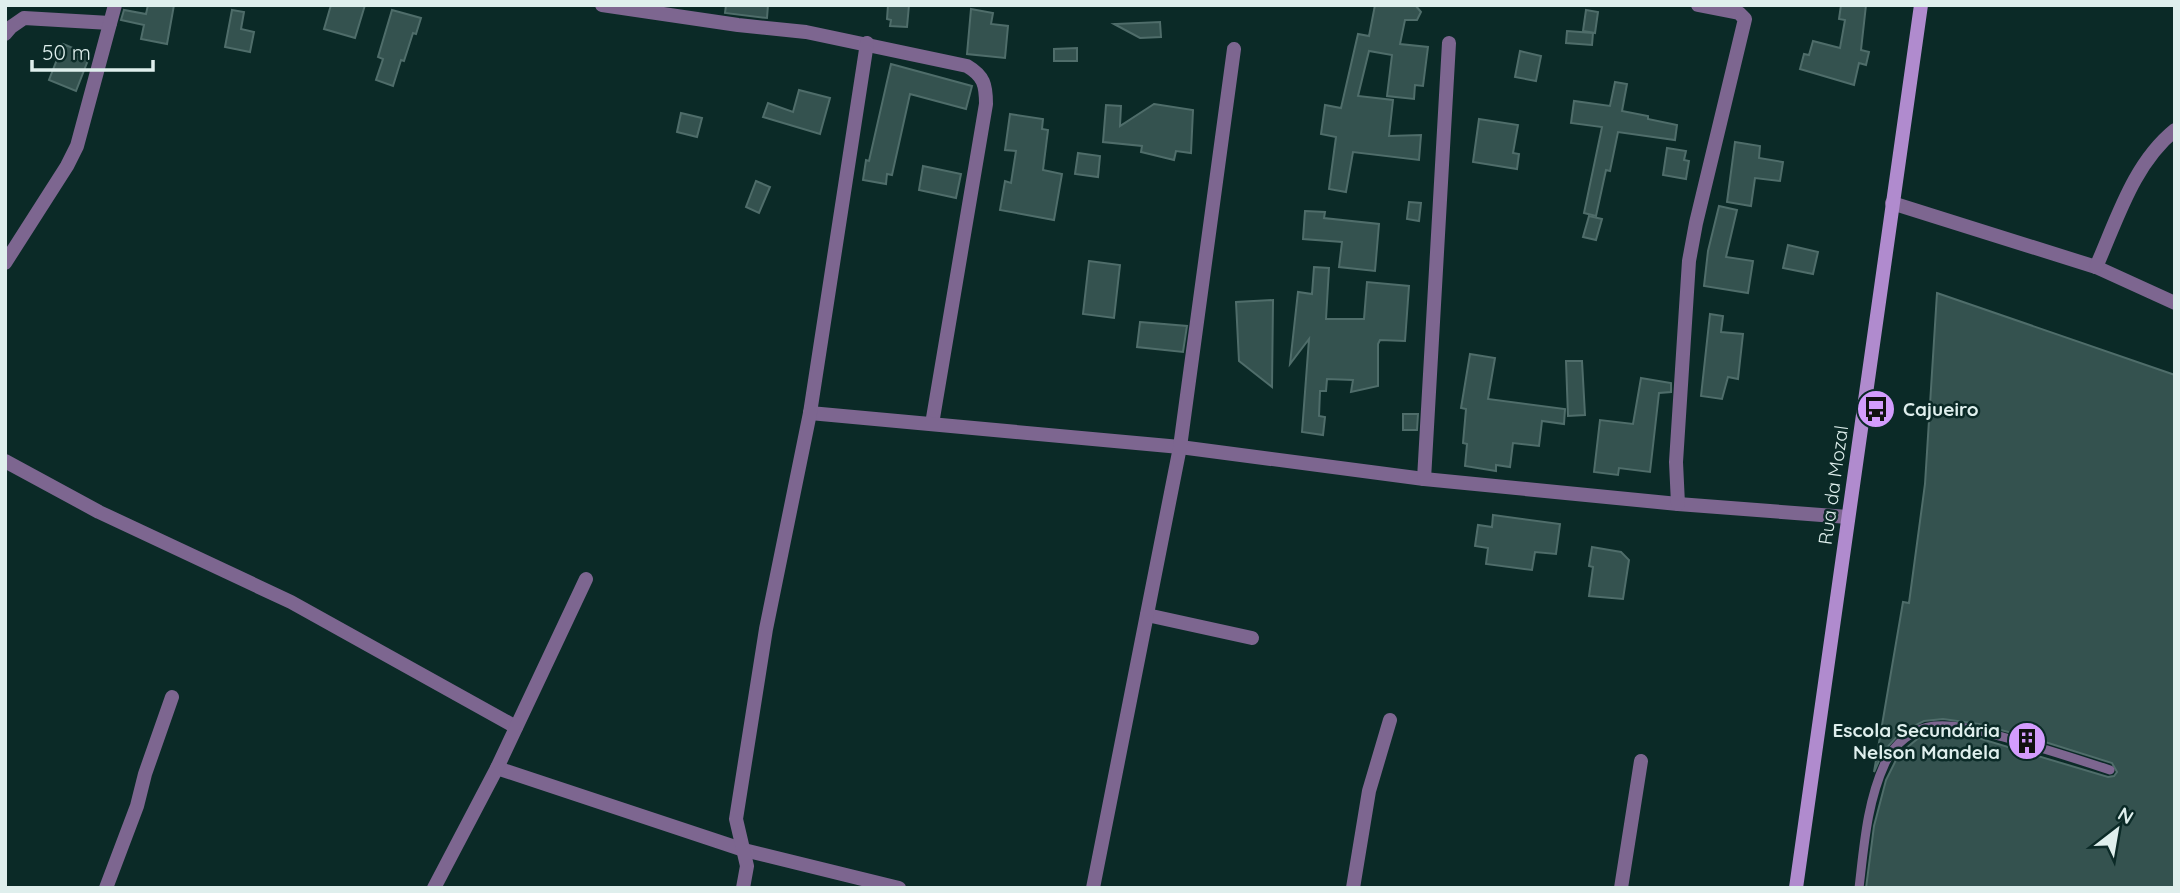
<svg xmlns="http://www.w3.org/2000/svg" width="2180" height="893" font-family="Quicksand,sans-serif">
	<rect width="100%" height="100%" fill="#0b2a27"/>
	<g fill="#34524f" stroke="#4f6d6a" stroke-width="2">
		<path d="M148,5H174L167,44L141,39L144,25L121,20L124,10L146,14Z"/>
		<path d="M331,5H365L355,38L324,29Z"/>
		<path d="M726,5H768L767,18L725,13Z"/>
		<path d="M888,5H909L907,27L890,26L891,20L887,19Z"/>
		<path d="M1375,5H1409L1416,6L1421,12L1417,20H1405L1400,44L1428,47L1423,86L1415,85L1414,99L1387,96L1392,55L1369,51L1358,96L1393,100L1389,136L1421,135L1419,160L1353,152L1346,192L1329,189L1336,137L1321,134L1325,105L1341,108L1358,34L1369,36Z"/>
		<path d="M1841,5H1866L1861,50L1869,52L1866,65L1859,63L1854,85L1800,69L1804,54L1809,55L1813,41L1840,48L1845,20L1839,19Z"/>
		<path d="M971,9L993,13L991,24L1008,26L1005,58L967,54Z"/>
		<path d="M232,10L244,12L241,29L254,32L250,52L225,47Z"/>
		<path d="M392,10L421,18L416,34L413,33L404,61L401,60L393,86L376,80L383,59L378,57Z"/>
		<path d="M1586,10L1598,12L1595,33L1583,31Z"/>
		<path d="M1160,22L1161,37L1140,38L1114,24Z"/>
		<path d="M1567,31L1593,33L1592,45L1566,43Z"/>
		<path d="M63,44L90,55L76,91L49,80Z"/>
		<path d="M1077,48V61H1054V49Z"/>
		<path d="M1520,51L1541,56L1536,81L1515,77Z"/>
		<path d="M891,64L972,86L966,109L910,94L892,175L887,174L886,184L863,180L866,160L869,161Z"/>
		<path d="M1615,82L1627,84L1622,111L1648,116V119L1677,125L1675,140L1618,132L1610,171L1606,170L1596,216L1584,213L1602,127L1571,123L1574,101L1610,106Z"/>
		<path d="M799,90L830,98L820,134L763,117L768,103L793,112Z"/>
		<path d="M1154,104L1193,110L1191,153L1176,151L1174,160L1141,152L1142,146L1103,142L1106,105L1121,106L1120,126Z"/>
		<path d="M681,113L702,118L697,137L677,132Z"/>
		<path d="M1010,114L1043,119L1042,129L1048,130L1043,170L1062,174L1054,220L1000,210L1005,181L1011,183L1016,151L1005,150Z"/>
		<path d="M1479,119L1518,125L1513,153L1519,154L1517,169L1473,162Z"/>
		<path d="M1735,142L1760,146L1759,158L1783,162L1780,181L1755,178L1751,206L1727,202Z"/>
		<path d="M1667,148L1686,151L1684,160L1689,161L1686,179L1663,175Z"/>
		<path d="M1078,153L1100,156L1098,177L1075,174Z"/>
		<path d="M923,166L961,174L956,198L919,190Z"/>
		<path d="M756,181L770,187L759,213L746,207Z"/>
		<path d="M1409,202L1421,203L1419,221L1407,219Z"/>
		<path d="M1719,206L1737,210L1726,257L1753,261L1748,293L1704,286L1708,251Z"/>
		<path d="M1305,211L1325,212L1324,218L1379,224L1375,271L1339,267L1342,242L1303,239Z"/>
		<path d="M1589,216L1602,219L1596,240L1583,237Z"/>
		<path d="M1788,245L1818,252L1813,274L1783,268Z"/>
		<path d="M1089,261L1120,265L1114,318L1083,314Z"/>
		<path d="M1314,267L1329,268L1326,319H1364L1367,282L1409,286L1405,341L1380,340L1378,344V386L1351,392L1353,380L1327,379L1326,391H1320L1319,416L1325,417L1323,435L1302,432L1309,339L1290,364L1298,292L1312,294Z"/>
		<path d="M1937,293L2175,375V888H1866L1874,826L1886,780L1899,754L1921,736L1943,733L1968,735L2108,777L2114,776L2117,772L2112,763L2045,742L1979,724L1943,719L1924,721L1900,733L1883,752L1874,772L1903,602L1909,603L1925,484Z"/>
		<path d="M1273,300L1272,387L1239,361L1236,302Z"/>
		<path d="M1710,314L1723,316L1721,332L1743,334L1738,379L1728,377L1722,399L1701,396Z"/>
		<path d="M1140,322L1187,326L1183,352L1137,347Z"/>
		<path d="M1470,354L1495,358L1488,399L1565,409L1564,424L1542,421L1539,446L1513,443L1510,467L1496,465V471L1465,466L1467,444L1463,443L1466,409L1461,408Z"/>
		<path d="M1566,361H1582L1585,415L1568,416Z"/>
		<path d="M1641,378L1671,383V392L1659,393L1650,472L1619,468L1618,475L1594,472L1600,420L1633,424Z"/>
		<path d="M1403,414H1418L1417,430H1403Z"/>
		<path d="M1493,515L1560,524L1556,554L1535,552L1532,570L1486,564L1488,548L1475,546L1478,525L1492,527Z"/>
		<path d="M1592,547L1621,552L1629,560L1623,599L1589,596L1593,567L1589,566Z"/>
	</g>
	<g fill="none" stroke-linecap="round" stroke-linejoin="round">
		<path stroke="#7d6690" stroke-width="9" d="M1859,888C1864,846 1867,802 1885,763C1894,744 1913,728 1934,726C1958,724 1980,731 2003,737C2039,747 2074,758 2110,770"/>
		<g stroke="#7d6690" stroke-width="14">
			<path d="M602,5L738,25L806,32L967,66C984,76 986,85 986,104L932,424"/>
			<path d="M5,34L11,27L24,18L110,23"/>
			<path d="M1892,203L2096,267L2175,303"/>
			<path d="M5,263L67,166L77,146L115,5"/>
			<path d="M2096,267C2117,220 2133,164 2175,130"/>
			<path d="M810,413L1180,447L1424,479L1678,504L1848,517"/>
			<path d="M5,461L99,512L291,602L516,727"/>
			<path d="M1424,479L1449,43"/>
			<path d="M1678,504L1676,462L1689,261L1696,223L1745,19L1739,13L1698,5"/>
			<path d="M1147,615L1252,638"/>
			<path d="M497,768L744,850L899,888"/>
			<path d="M106,888L137,806L145,774L172,697"/>
			<path d="M434,888L497,768L586,579"/>
			<path d="M743,888L747,866L736,819L766,629L810,413L867,43"/>
			<path d="M1093,888L1180,447L1234,49"/>
			<path d="M1353,888L1369,791L1390,720"/>
			<path d="M1621,888L1641,761"/>
		</g>
		<path stroke="#b08bce" stroke-width="14" d="M1796,888L1921,5"/>
	</g>
	<defs>
		<symbol id="bus-disc" viewBox="-11 -11 22 22"><circle r="9.5" fill="#d39cfd" stroke="#0b2a27"/><path d="M-5-6H5V4H4V6H2V4H-2V6H-4V4H-5ZM-3.5-4V0h7V-4ZM-3.5 1.2v1.5H-2V1.2ZM2 1.2v1.5H3.5V1.2Z" fill="#111"/></symbol>
		<symbol id="building-disc" viewBox="-11 -11 22 22"><circle r="9.5" fill="#d39cfd" stroke="#0b2a27"/><path d="M-4-6H4V6H1V3H-1V6H-4ZM-2.5-4.3h1.7v1.8h-1.7ZM.8-4.3h1.7v1.8H.8ZM-2.5-1h1.7V.8h-1.7ZM.8-1h1.7V.8H.8Z" fill="#111"/></symbol>
	</defs>
	<g fill-rule="evenodd">
		<use href="#bus-disc" x="1854" y="387" width="44" height="44"/>
		<use href="#building-disc" x="2005" y="719" width="44" height="44"/>
	</g>
	<g text-anchor="middle" stroke-width="5" stroke-linejoin="round" paint-order="stroke">
		<g font-size="19" font-weight="bold" fill="#dfefed" stroke="#0b2a27" text-anchor="start">
			<text x="1903" y="416">Cajueiro</text>
			<text x="2000" y="737" text-anchor="end">Escola Secundária<tspan x="2000" dy="22">Nelson Mandela</tspan></text>
		</g>
		<g font-size="19" fill="#dfefed" stroke="#0b2a27">
			<text transform="translate(1833 485) rotate(-82)" y="7">Rua da Mozal</text>
		</g>
	</g>
	<rect width="2180" height="893" fill="none" stroke="#dfefed" stroke-width="14"/>
	<g transform="translate(2117 830) rotate(31)" stroke="#0b2a27" stroke-width="5" paint-order="stroke">
	<path d="M0-5L12 26L0 18L-12 26Z" fill="#dfefed"/>
	<text y="-10" font-size="19" font-weight="bold" text-anchor="middle" fill="#dfefed">N</text>
	</g>
	<path d="M32 60v10h121v-10" fill="none" stroke="#dfefed" stroke-width="3.5"/>
	<text x="42" y="60" font-size="21" fill="#dfefed" stroke="#0b2a27" stroke-width="5" paint-order="stroke">50 m</text>
</svg>
